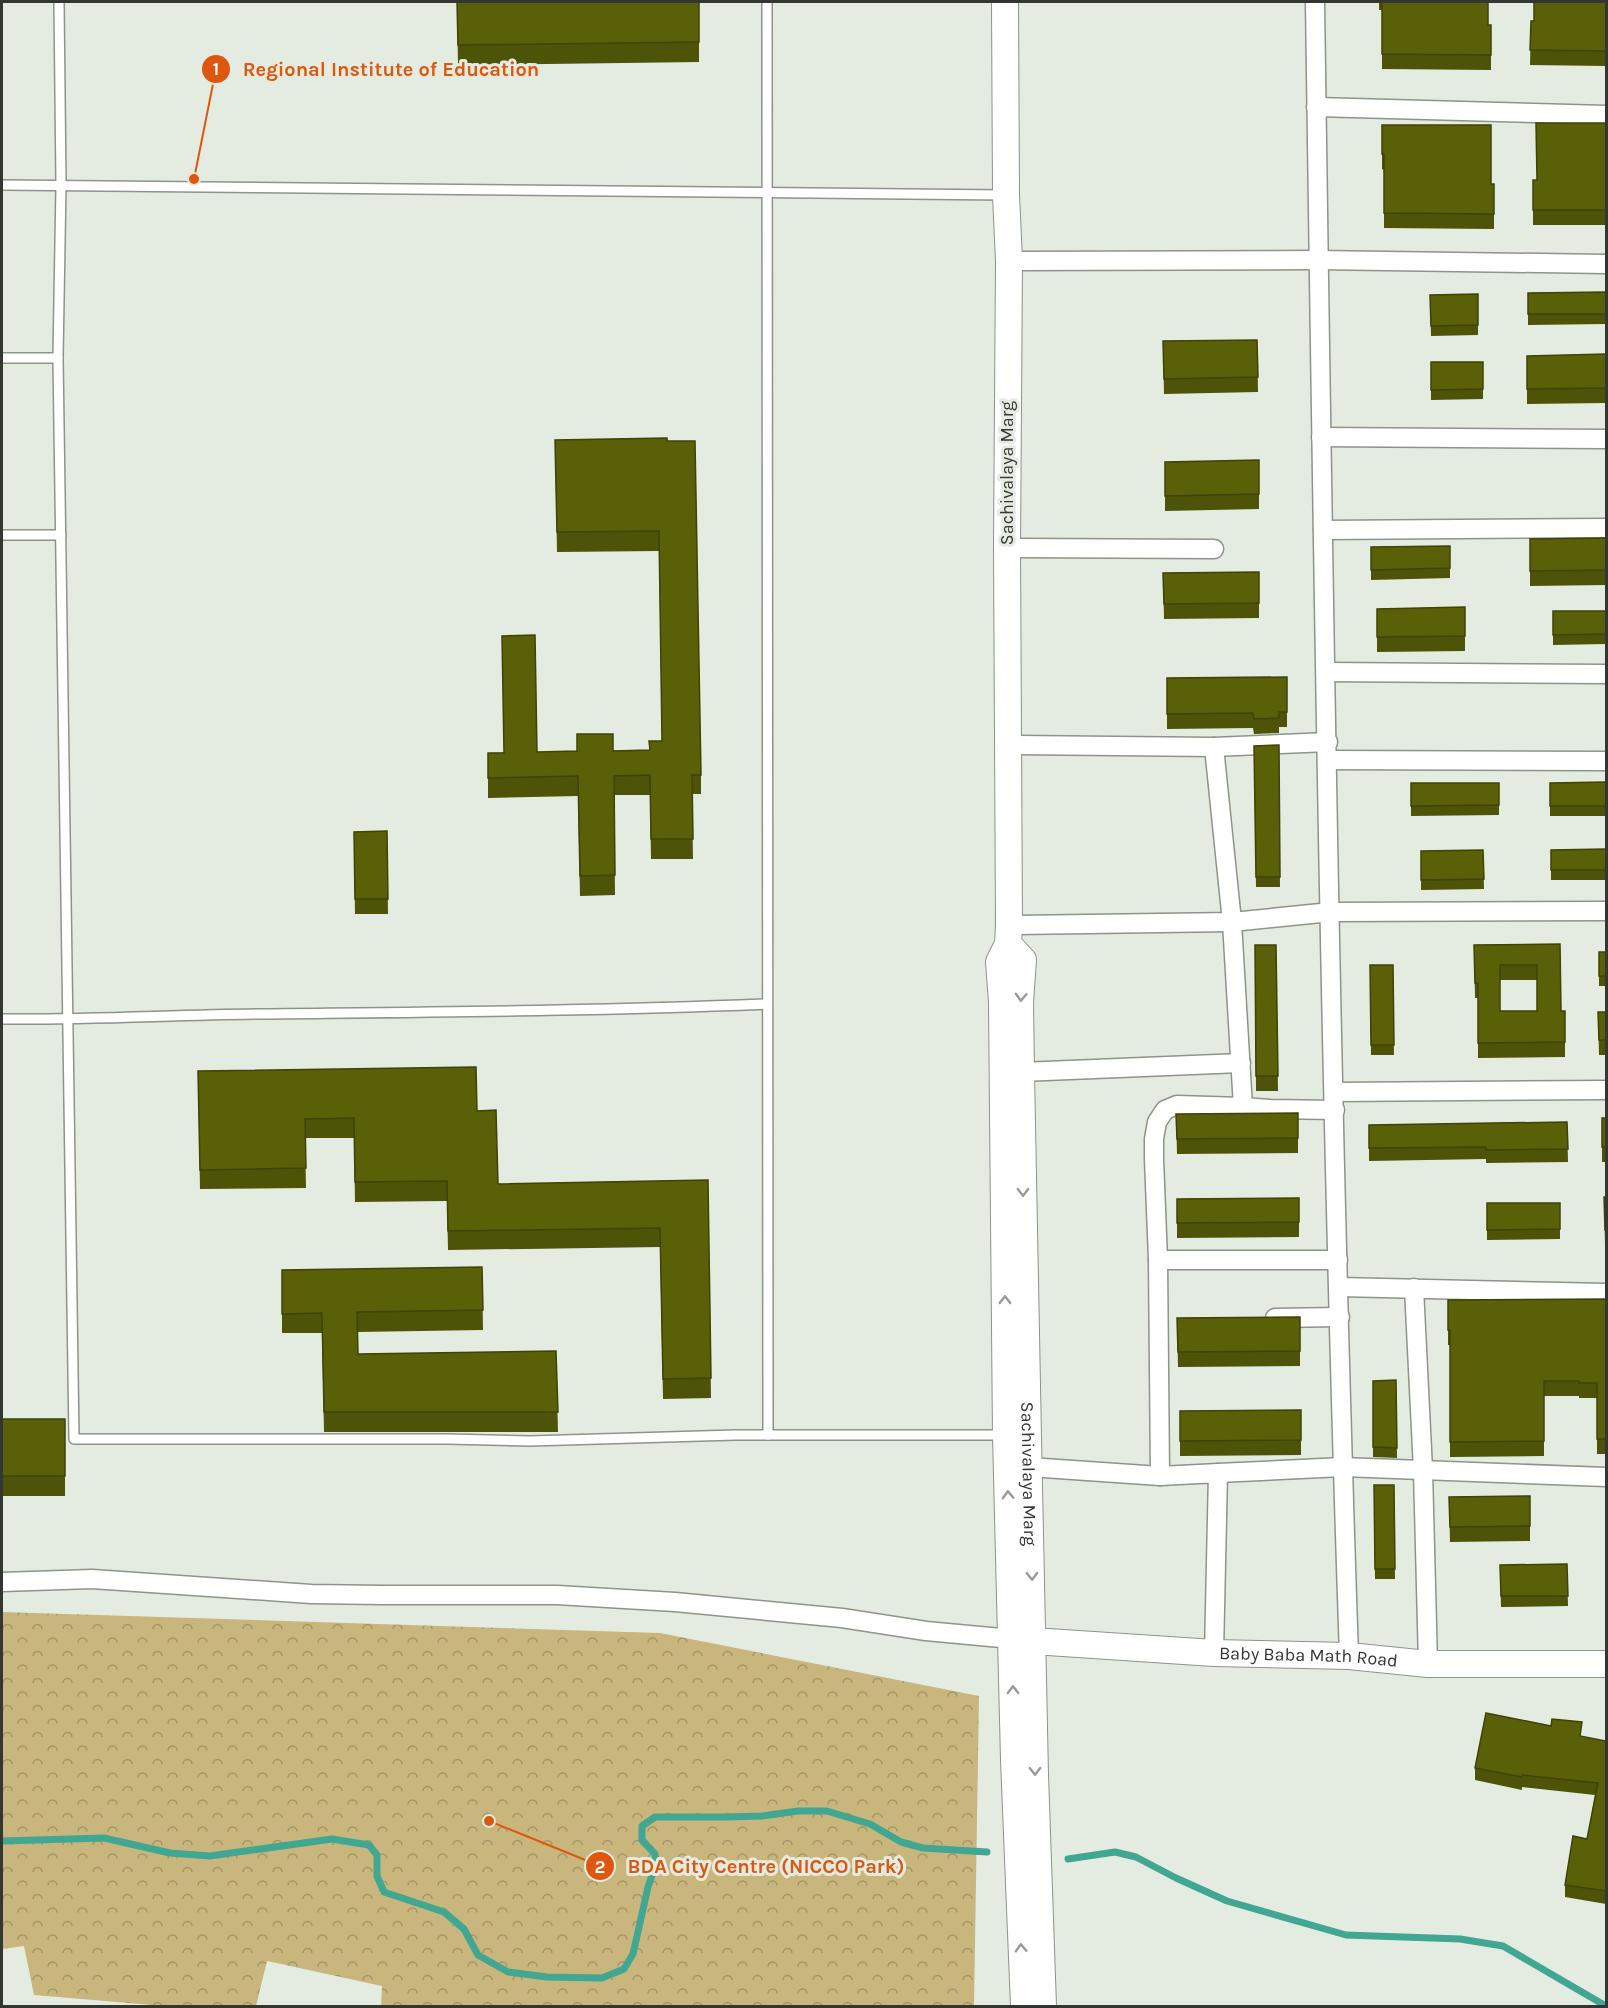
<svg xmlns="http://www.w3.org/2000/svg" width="1608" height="2008" font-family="Karla,sans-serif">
	<defs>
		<pattern id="park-crowns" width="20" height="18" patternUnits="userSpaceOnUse" patternTransform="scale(1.5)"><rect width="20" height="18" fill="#c8b67c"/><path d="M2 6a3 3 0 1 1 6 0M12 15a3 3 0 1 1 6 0" fill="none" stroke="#a39566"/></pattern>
	</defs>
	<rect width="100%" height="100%" fill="#e4ece1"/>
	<path fill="url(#park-crowns)" d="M2,1612L660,1633L979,1696L974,2006H381L382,1986L267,1961L256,2006H164L34,1995L24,1946L2,1949Z"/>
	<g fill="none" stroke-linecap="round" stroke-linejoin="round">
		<g stroke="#41a793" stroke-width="7">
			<path d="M2,1841L104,1838L170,1853L210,1856L332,1839L369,1845L377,1855V1876L384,1892L444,1912L464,1929L478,1955L508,1972L547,1977L602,1978L624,1969L633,1954L648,1887L656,1864L655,1854L642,1840V1826L655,1817H727L762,1816L798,1811H827L870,1824L901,1842L923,1848L987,1852"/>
			<path d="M1068,1859L1115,1852L1136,1857L1176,1878L1227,1901L1346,1935L1460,1939L1503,1946L1606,2006"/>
		</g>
		<defs>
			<g id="lane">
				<path d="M59,2L61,185L58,358L74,1439H447L530,1441L735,1435H1004"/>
				<path d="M767,2L768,1435"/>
				<path d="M2,185L1004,195"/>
				<path d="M2,358H58"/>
				<path d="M2,535H61"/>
				<path d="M2,1019C86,1020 171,1015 255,1014C426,1012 597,1011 767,1004"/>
			</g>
			<g id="street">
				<path d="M1315,2C1323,553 1330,1105 1349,1656"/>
				<path d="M1316,107L1606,115"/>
				<path d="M1009,261L1317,260L1606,264"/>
				<path d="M1321,437L1606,439"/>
				<path d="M1323,530L1606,528"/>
				<path d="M1007,548L1214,549"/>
				<path d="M1326,672L1606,674"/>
				<path d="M1008,745L1214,747L1328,742"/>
				<path d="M1328,760L1606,761"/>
				<path d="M1009,925L1232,922L1331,912L1606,911"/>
				<path d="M1021,1072L1241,1063"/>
				<path d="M1335,1092L1606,1090"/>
				<path d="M1243,1107L1270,1109L1335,1110"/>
				<path d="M1158,1260H1338"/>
				<path d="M1339,1287L1606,1293"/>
				<path d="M1414,1288L1423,1470L1428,1664"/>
				<path d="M1275,1318L1340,1317"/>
				<path d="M1029,1467L1160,1476L1218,1473L1214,1653"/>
				<path d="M1218,1473L1343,1467L1606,1477"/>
				<path d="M1160,1476L1158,1260L1154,1159V1139L1157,1122L1165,1110L1177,1105L1243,1107L1232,922L1214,747"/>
				<path d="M2,1582L92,1579L311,1594L382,1595H557L675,1602L842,1618L926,1631L1012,1639"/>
			</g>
			<g id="secondary">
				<path d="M1005,2L1006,195L1009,261L1007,548L1009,925L1008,944L999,962L1002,1002L1006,1435L1014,1760L1024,2006"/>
				<path id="s1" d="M1008,944L1023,960L1020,1002L1021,1072L1028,1438L1035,1775L1043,2006"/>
				<path id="s2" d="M1018,1640L1214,1653L1349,1656L1428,1664H1606"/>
			</g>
		</defs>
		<use href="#lane" stroke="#8d948a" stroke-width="12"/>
		<use href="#street" stroke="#8d948a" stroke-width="21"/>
		<use href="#secondary" stroke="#8d948a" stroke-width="28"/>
		<use href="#lane" stroke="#fff" stroke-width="9"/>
		<use href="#street" stroke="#fff" stroke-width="18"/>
		<use href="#secondary" stroke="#fff" stroke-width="26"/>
	</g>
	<g fill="#4d5307" fill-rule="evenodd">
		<path d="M457,2H699V62L458,65Z"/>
		<path d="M1379,2H1488V25H1491V70L1382,69V10H1379Z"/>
		<path d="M1606,2V66L1530,65L1531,21Z"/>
		<path d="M1606,123V225H1533V180H1537Z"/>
		<path d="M1382,125L1491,184H1494V229L1384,228V170L1382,169Z"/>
		<path d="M1606,292V324L1528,325V293Z"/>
		<path d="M1478,294V335L1431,336L1430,295Z"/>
		<path d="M1257,340L1258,392L1164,394L1163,341Z"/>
		<path d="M1606,354V403L1527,404V356Z"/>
		<path d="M1431,362H1483V399L1431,400Z"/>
		<path d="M667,438L701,775V794H692L693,859H651L650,795H614L615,895L580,896L578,796L488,798V753L649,750L662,741L659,551L557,552L555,440Z"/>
		<path d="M1259,460V509L1165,511V462Z"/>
		<path d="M1606,538V585L1530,586V539Z"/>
		<path d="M1450,546V578L1371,580V547Z"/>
		<path d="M1259,572V618L1164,619L1163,573Z"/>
		<path d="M1465,607V651L1377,652V609Z"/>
		<path d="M1553,611H1606V644L1553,645Z"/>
		<path d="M1287,677V727H1279V733L1254,734L1253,728L1167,729V678Z"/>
		<path d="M1279,745L1280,887H1256L1254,746Z"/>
		<path d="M1606,782V816H1550V783Z"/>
		<path d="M1411,783H1499V815L1411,816Z"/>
		<path d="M387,831L388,914H355L354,832Z"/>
		<path d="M1606,849V880H1551V850Z"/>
		<path d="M1483,850L1484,889L1421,890V851Z"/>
		<path d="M1560,944L1561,1011H1565V1057L1478,1058V998H1475L1474,945ZM1500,980H1537V1011H1500Z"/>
		<path d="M1255,945H1276L1278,1091H1256Z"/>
		<rect x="1599" y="952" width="7" height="34"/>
		<path d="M1370,965H1393L1394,1055H1371Z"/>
		<path d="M1598,1012H1606V1055H1599Z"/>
		<path d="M198,1071L477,1111L498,1184L708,1180L711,1398L663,1399L660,1247L448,1250L447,1201L355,1202L354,1138H305L306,1188L200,1189Z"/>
		<path d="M1298,1113V1153L1177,1154L1176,1114Z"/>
		<rect x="1602" y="1118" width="4" height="44"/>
		<path d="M1567,1122L1568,1162L1486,1163V1159L1369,1161V1125Z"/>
		<path d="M1604,1197H1606V1245H1605Z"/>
		<path d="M1299,1198V1237L1177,1238V1199Z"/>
		<path d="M1487,1203H1560V1239L1487,1240Z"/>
		<path d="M482,1267L483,1330L357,1332L358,1354L556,1351L558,1432H324L322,1333H282V1270Z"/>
		<path d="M1606,1299V1454H1597V1398H1579V1396H1544V1456L1450,1457V1345H1448V1300Z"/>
		<path d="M1300,1317V1366L1178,1367L1177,1318Z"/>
		<path d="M1396,1380L1397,1458L1373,1457V1381Z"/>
		<path d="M1301,1410V1455L1180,1456V1411Z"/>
		<rect x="2" y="1419" width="63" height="77"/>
		<path d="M1374,1485H1394L1395,1579H1375Z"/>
		<path d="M1530,1496V1541L1450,1542L1449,1497Z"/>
		<path d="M1567,1564L1568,1606L1501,1607L1500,1565Z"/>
		<path d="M1551,1726L1581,1737L1606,1741V1904L1565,1897V1885L1587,1839L1595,1795L1522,1787V1790L1475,1780V1768Z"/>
	</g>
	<g fill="#5a6008" stroke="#3f4306" stroke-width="1.5" fill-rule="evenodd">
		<path d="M457,2H699V42L458,45Z"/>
		<path d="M1382,2H1488V25H1491V55L1382,54Z"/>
		<path d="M1534,2H1606V51L1530,50L1531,21H1534Z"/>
		<path d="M1536,123H1606V210H1533V180H1537Z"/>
		<path d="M1382,125H1491V184H1494V214L1384,213V154H1382Z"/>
		<path d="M1606,292V314H1528V293Z"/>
		<path d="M1478,294V325L1431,326L1430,295Z"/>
		<path d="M1257,340L1258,377L1164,379L1163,341Z"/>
		<path d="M1606,354V388L1527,389V356Z"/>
		<path d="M1431,362H1483V389L1431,390Z"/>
		<path d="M667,438V441H695L701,775H692L693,839H651L650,775L614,776L615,875L580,876L578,776L488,778V753H504L502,636L535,635L537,752L577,751V734H613V751L650,750L649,741H662L659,531L557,532L555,440Z"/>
		<path d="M1259,460V494L1165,496V462Z"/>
		<path d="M1606,538V570L1530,571V539Z"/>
		<path d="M1450,546V568L1371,570V547Z"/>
		<path d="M1259,572V603L1164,604L1163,573Z"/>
		<path d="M1465,607V636L1377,637V609Z"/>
		<path d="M1553,611H1606V634L1553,635Z"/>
		<path d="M1287,677V712H1279V718L1254,719L1253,713L1167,714V678Z"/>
		<path d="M1279,745L1280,877H1256L1254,746Z"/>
		<path d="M1606,782V806H1550V783Z"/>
		<path d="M1411,783H1499V805L1411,806Z"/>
		<path d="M387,831L388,899H355L354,832Z"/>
		<path d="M1606,849V870H1551V850Z"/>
		<path d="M1483,850L1484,879L1421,880V851Z"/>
		<path d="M1560,944L1561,1011H1565V1042L1478,1043V983H1475L1474,945ZM1500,965H1537V1011H1500Z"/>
		<path d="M1255,945H1276L1278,1076H1256Z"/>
		<rect x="1599" y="952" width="7" height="24"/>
		<path d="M1370,965H1393L1394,1045H1371Z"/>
		<path d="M1598,1012H1606V1040H1599Z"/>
		<path d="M476,1067L477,1111L496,1110L498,1184L708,1180L711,1378L663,1379L660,1228L448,1231L447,1181L355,1182L354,1118L305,1119L306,1168L200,1170L198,1071Z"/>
		<path d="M1298,1113V1138L1177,1139L1176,1114Z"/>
		<rect x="1602" y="1118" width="4" height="29"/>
		<path d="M1567,1122L1568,1149L1486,1150V1147L1369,1148V1125Z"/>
		<path d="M1604,1197H1606V1230H1605Z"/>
		<path d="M1299,1198V1222L1177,1223V1199Z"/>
		<path d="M1487,1203H1560V1229L1487,1230Z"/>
		<path d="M482,1267L483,1310L357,1312L358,1354L556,1351L558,1412H324L322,1313L282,1314V1270Z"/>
		<path d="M1606,1299V1439H1597V1383H1579V1381H1544V1441L1450,1442V1330H1448V1300Z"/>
		<path d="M1300,1317V1351L1178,1352L1177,1318Z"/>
		<path d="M1396,1380L1397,1448L1373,1447V1381Z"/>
		<path d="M1301,1410V1440L1180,1441V1411Z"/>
		<rect x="2" y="1419" width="63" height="57"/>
		<path d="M1374,1485H1394L1395,1569H1375Z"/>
		<path d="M1530,1496V1526L1450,1527L1449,1497Z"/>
		<path d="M1567,1564L1568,1596H1501L1500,1565Z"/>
		<path d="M1486,1713L1551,1726L1552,1719L1582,1722L1580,1736L1606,1741V1891L1565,1885L1573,1836L1587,1839L1598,1783L1522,1775V1777L1475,1768Z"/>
	</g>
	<defs><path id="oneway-chevron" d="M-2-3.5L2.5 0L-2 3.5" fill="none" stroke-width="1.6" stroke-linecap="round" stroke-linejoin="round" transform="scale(1.5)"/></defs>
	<g stroke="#9a9a98">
		<use href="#oneway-chevron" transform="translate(1021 997) rotate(92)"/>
		<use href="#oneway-chevron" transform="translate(1023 1192) rotate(89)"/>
		<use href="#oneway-chevron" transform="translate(1005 1300) rotate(-90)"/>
		<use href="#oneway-chevron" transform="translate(1008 1495) rotate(-92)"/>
		<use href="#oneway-chevron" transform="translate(1032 1576) rotate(89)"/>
		<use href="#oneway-chevron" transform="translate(1013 1690) rotate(-91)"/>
		<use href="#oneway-chevron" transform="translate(1035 1771) rotate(89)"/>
		<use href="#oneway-chevron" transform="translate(1021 1948) rotate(-92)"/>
	</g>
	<g text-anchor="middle" stroke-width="6" stroke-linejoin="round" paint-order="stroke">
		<g font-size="18" fill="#343632" stroke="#e4ece1">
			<text transform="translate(1007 473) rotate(-90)" y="6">Sachivalaya Marg</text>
			<text dy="6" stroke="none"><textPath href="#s1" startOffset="536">Sachivalaya Marg</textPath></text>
			<text dy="6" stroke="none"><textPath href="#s2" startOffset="291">Baby Baba Math Road</textPath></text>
		</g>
	</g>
	<path fill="none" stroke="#df570e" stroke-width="2" d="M194 179L216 69M489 1821L600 1866"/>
	<g fill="#df570e" stroke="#e4ece1" stroke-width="2">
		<circle cx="194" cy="179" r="6"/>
		<circle cx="489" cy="1821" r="6"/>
		<circle cx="216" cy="69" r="15"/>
		<circle cx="600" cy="1866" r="15"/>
	</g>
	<g font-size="18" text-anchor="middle" font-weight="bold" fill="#fff">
		<text x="216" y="75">1</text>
		<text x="600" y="1873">2</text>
	</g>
	<g font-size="20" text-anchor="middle" font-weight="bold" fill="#df570e" stroke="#e4ece1" stroke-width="6" stroke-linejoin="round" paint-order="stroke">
		<text x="391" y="76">Regional Institute of Education</text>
		<text x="766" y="1873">BDA City Centre (NICCO Park)</text>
	</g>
	<rect width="1608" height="2008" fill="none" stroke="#343632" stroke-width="6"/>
</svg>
